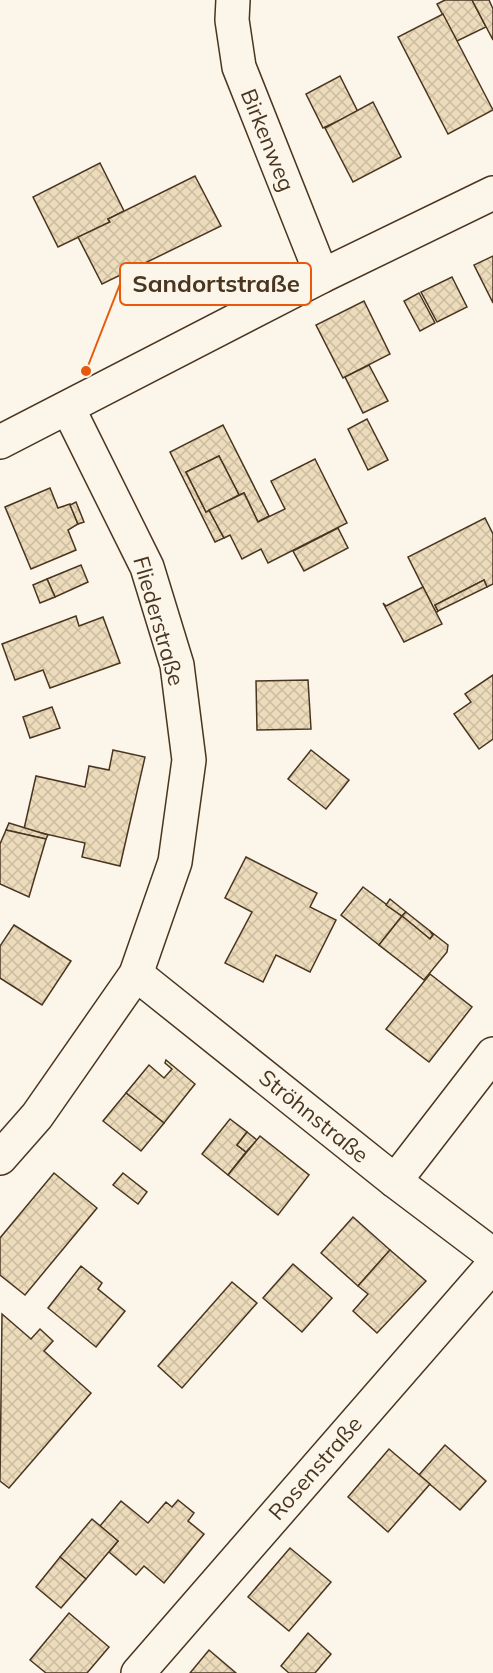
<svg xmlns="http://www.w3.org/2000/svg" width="493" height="1673" font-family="Mulish,sans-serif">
	<defs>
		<pattern id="building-cross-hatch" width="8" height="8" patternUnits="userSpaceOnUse" patternTransform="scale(1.5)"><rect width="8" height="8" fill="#ecdcbc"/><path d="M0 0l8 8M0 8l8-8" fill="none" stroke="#ccbda1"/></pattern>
	</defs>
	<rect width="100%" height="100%" fill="#fbf6e9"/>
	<g fill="url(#building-cross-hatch)" stroke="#4a3520" stroke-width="1.5">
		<path d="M445,0H472L486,27L457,41L437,4Z"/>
		<path d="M472,0H489L493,9V40Z"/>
		<path d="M443,14L493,110L448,134L398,37Z"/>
		<path d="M340,76L358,112L323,128L306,94Z"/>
		<path d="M373,102L401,157L353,182L325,128Z"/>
		<path d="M100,163L124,211L108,219L110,222L58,247L33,197Z"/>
		<path d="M195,176L221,226L102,284L78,237L110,222L108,219Z"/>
		<path d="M493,256V303L474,265Z"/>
		<path d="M452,277L467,307L437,322L421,292Z"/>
		<path d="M419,293L435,323L420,331L404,301Z"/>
		<path d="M364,301L390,354L343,378L316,325Z"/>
		<path d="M369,365L388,401L363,413L345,377Z"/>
		<path d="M367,419L388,460L368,470L348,429Z"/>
		<path d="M223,425L269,516L258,522L244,493L239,495L219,456L186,472L206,512L209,510L224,538L215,542L170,452Z"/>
		<path d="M219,456L239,495L206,512L186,472Z"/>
		<path d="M315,459L347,523L268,563L261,549L242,559L230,535L224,538L209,510L244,493L258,522L285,509L271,481Z"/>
		<path d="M50,488L58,508L70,504L78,524L68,530L76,550L31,569L5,507Z"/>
		<path d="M76,502L84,522L78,524L70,505Z"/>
		<path d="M485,518L493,534V584L487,587L484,580L435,605L438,611L436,613L408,557Z"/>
		<path d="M338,528L348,548L304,571L293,551Z"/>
		<path d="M81,565L88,582L55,597L47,579Z"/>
		<path d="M47,579L55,597L40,603L33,585Z"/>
		<path d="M484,580L487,587L438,611L435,605Z"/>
		<path d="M423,587L442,624L404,642L383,603L386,606Z"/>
		<path d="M76,616L79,626L103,617L120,663L50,688L43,670L15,680L2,644Z"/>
		<path d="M493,675V739L479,749L454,714L471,702L465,694Z"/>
		<path d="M308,680L311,729L257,730L256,681Z"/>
		<path d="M52,707L60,728L30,738L23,717Z"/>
		<path d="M113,750L145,757L120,866L82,857L85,843L24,829L36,776L85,787L89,766L109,770Z"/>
		<path d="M311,750L349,780L326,809L288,779Z"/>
		<path d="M9,823L48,835L46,839L6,830Z"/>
		<path d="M6,830L46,839L29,897L0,884V844Z"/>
		<path d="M246,857L317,893L310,907L336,920L310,972L276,955L263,982L225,963L252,912L225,898Z"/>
		<path d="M363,887L402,916L379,945L341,915Z"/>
		<path d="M390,899L406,912L402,916L386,905Z"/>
		<path d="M406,912L430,931L433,935L430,939L402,916Z"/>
		<path d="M402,916L430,939L433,935L430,931L448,945L447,952L424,980L379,945Z"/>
		<path d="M14,925L71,961L42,1005L0,978V946Z"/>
		<path d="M430,974L472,1007L429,1062L386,1029Z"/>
		<path d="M166,1060L195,1084L164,1123L126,1093L149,1065L164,1078L172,1069L165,1063Z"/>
		<path d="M126,1093L164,1123L141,1151L103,1121Z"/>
		<path d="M230,1119L247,1132L237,1145L246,1152L228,1175L202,1154Z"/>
		<path d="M247,1132L257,1140L246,1152L237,1145Z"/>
		<path d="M260,1136L309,1175L278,1215L228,1175Z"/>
		<path d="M54,1173L97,1208L25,1295L0,1275V1238Z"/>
		<path d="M123,1173L147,1192L138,1204L113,1185Z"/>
		<path d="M353,1217L390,1250L358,1286L321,1253Z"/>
		<path d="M390,1250L426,1281L377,1333L353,1311L368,1294L358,1286Z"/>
		<path d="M293,1264L332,1298L302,1332L263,1298Z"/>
		<path d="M81,1266L102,1283L98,1289L125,1311L96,1347L48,1308Z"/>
		<path d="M232,1282L257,1303L182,1388L158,1366Z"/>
		<path d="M2,1314L31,1339L40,1329L53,1341L44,1351L91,1393L9,1488L0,1481Z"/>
		<path d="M445,1445L486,1481L460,1510L419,1475Z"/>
		<path d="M389,1449L430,1484L388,1532L348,1497Z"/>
		<path d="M178,1500L194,1513L188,1521L204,1534L164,1583L144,1566L136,1575L109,1552L118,1541L100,1526L121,1501L148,1523L166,1502L172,1507Z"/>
		<path d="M92,1519L118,1541L86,1579L60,1557Z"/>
		<path d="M290,1548L331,1582L289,1631L248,1597Z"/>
		<path d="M60,1557L86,1579L61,1608L36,1587Z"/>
		<path d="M69,1613L109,1647L87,1673H46L30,1660Z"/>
		<path d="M308,1633L331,1654L315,1673H289L281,1666Z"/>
		<path d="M209,1650L236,1673H190Z"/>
	</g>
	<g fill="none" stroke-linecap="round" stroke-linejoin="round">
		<defs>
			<g id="minor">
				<path d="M233,0L232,20L239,67L322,276"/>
				<path d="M0,442L322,276L493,193"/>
				<path d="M136,974L395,1181L493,1255"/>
				<path d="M0,1158L37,1116L136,974L175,862L189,760L177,665L147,567L68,408"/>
				<path d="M395,1181L493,1054"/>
				<path d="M138,1673L493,1265"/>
			</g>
		</defs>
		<use href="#minor" stroke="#4a3520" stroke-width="36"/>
		<use href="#minor" stroke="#fbf6e9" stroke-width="33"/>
	</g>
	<g text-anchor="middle" stroke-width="4.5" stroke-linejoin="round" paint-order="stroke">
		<g font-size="22" fill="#4a3520" stroke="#fbf6e9">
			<text transform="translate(268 140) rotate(68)" y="8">Birkenweg</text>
			<text transform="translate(159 621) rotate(74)" y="8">Fliederstraße</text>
			<text transform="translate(314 1116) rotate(39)" y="8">Ströhnstraße</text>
			<text transform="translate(315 1468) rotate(-49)" y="8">Rosenstraße</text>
		</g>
	</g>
	<path fill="none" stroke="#e8590c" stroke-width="2" d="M86 371L120 284"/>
	<circle fill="#e8590c" stroke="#fbf6e9" stroke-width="2" cx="86" cy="371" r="6"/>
	<rect fill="#fbf6e9" stroke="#e8590c" stroke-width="2" x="120" y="263" width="191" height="42" rx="6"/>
	<g font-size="24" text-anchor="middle" font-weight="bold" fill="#4a3520">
		<text x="216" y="292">Sandortstraße</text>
	</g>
</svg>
